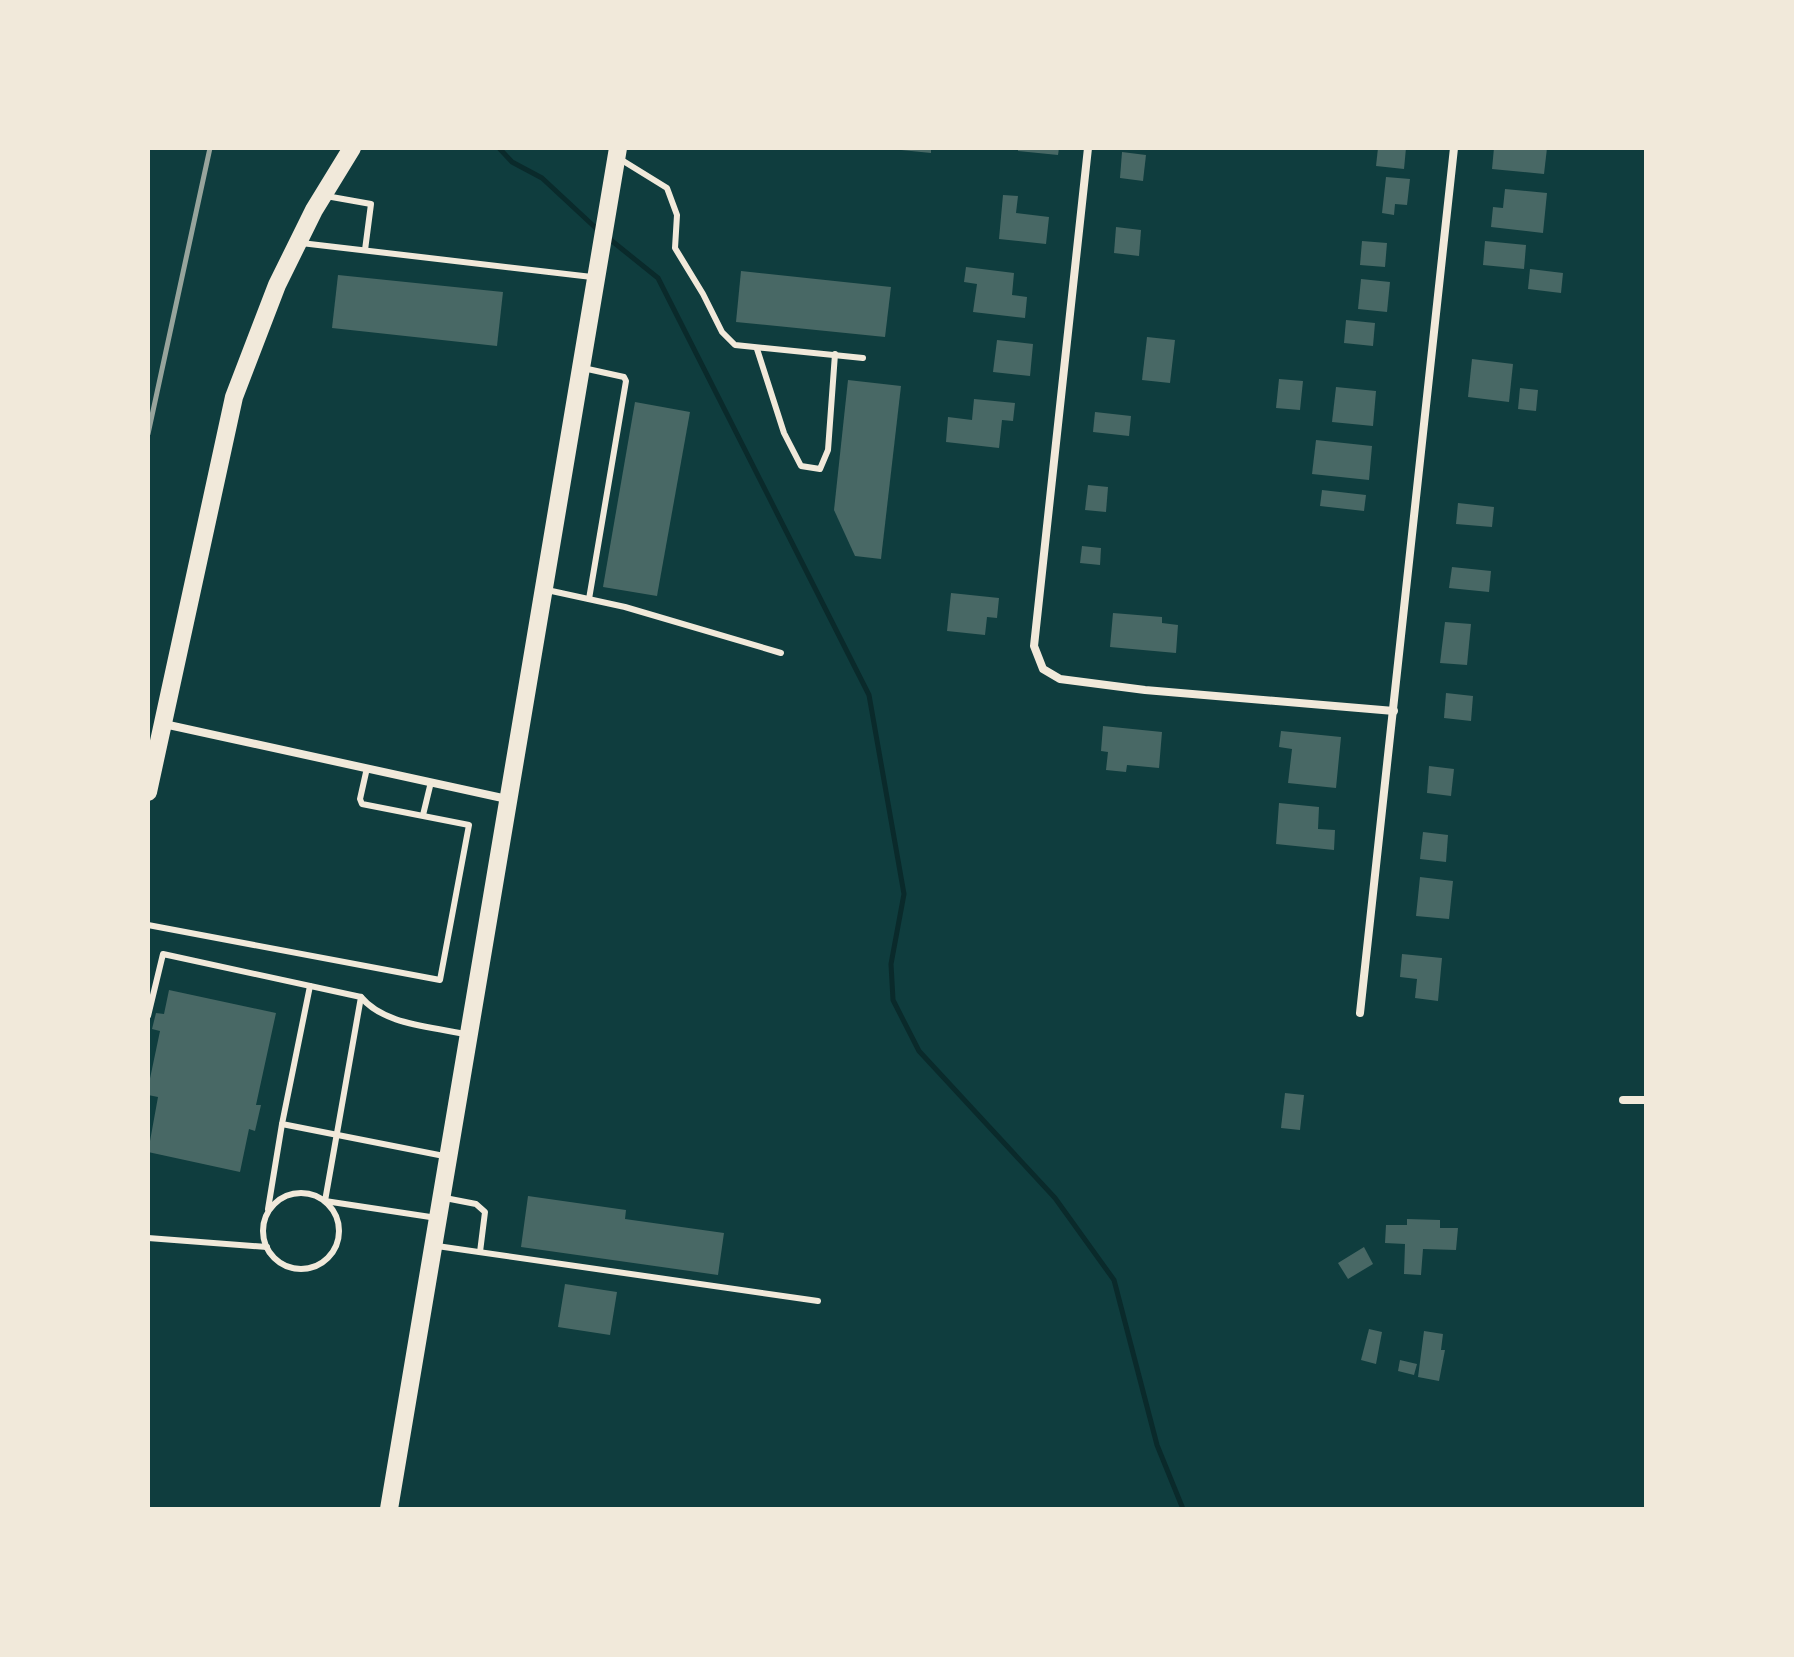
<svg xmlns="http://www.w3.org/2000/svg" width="1794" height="1657" font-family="Manrope,sans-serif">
	<rect width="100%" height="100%" fill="#0f3d3e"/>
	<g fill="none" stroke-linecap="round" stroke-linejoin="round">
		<g stroke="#0a2a2b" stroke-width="5">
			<path d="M499,148L512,162L542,178L599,231"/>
			<path d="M607,237L658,278L869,695L904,894L891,964L893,1000L919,1051L1055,1198L1114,1280L1157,1445L1183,1509"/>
		</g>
	</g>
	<g fill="#486865">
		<path d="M901,148H931V153L901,150Z"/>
		<path d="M1018,148H1059L1058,155L1018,151Z"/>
		<path d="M1378,148H1406L1404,169L1376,166Z"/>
		<path d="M1494,148H1547L1544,174L1492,169Z"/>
		<path d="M1122,152L1146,155L1143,181L1120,178Z"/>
		<path d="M1386,177L1410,179L1407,205L1395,204L1394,215L1382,213Z"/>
		<path d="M1505,189L1547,193L1543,233L1491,227L1493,207L1503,208Z"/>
		<path d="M1003,195L1018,196L1016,213L1049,217L1046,244L999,239Z"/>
		<path d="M1116,227L1141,230L1139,256L1114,253Z"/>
		<path d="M1362,241L1387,243L1385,267L1360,265Z"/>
		<path d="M1485,241L1526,245L1524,269L1483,265Z"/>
		<path d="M966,267L1014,273L1012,295L1027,297L1025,318L973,312L977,284L964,282Z"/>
		<path d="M1530,269L1563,273L1561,293L1528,289Z"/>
		<path d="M741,271L891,287L885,337L736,322Z"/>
		<path d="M338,275L503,292L497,346L332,328Z"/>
		<path d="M1361,279L1390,282L1387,312L1358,309Z"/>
		<path d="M1346,320L1375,323L1373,346L1344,343Z"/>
		<path d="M1147,337L1175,340L1170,383L1142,380Z"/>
		<path d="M997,340L1033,344L1030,376L993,372Z"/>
		<path d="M1472,359L1513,364L1509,402L1468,397Z"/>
		<path d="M1279,379L1303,381L1300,410L1276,408Z"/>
		<path d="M848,380L901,386L881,559L855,556L834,510Z"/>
		<path d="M1336,387L1376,391L1373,426L1332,422Z"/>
		<path d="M1520,388L1538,390L1536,411L1518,409Z"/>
		<path d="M974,399L1015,403L1013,421L1002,420L999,448L946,442L948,417L972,420Z"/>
		<path d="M635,402L690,412L657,596L603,587Z"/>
		<path d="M1095,412L1131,416L1129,436L1093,432Z"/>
		<path d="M1316,440L1372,446L1369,480L1312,474Z"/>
		<path d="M1088,485L1108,487L1106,512L1085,510Z"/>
		<path d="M1322,490L1366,495L1364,511L1320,506Z"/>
		<path d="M1458,503L1494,507L1492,527L1456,524Z"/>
		<path d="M1082,546L1101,548L1100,565L1080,563Z"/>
		<path d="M1452,567L1491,571L1489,592L1449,588Z"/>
		<path d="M951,593L999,598L997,618L987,617L985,635L947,631Z"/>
		<path d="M1113,613L1162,617V623L1178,625L1176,653L1110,647Z"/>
		<path d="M1445,622L1471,624L1467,665L1440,663Z"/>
		<path d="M1446,693L1473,696L1471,721L1444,718Z"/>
		<path d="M1103,726L1162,732L1159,768L1127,765L1126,772L1106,770L1108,752L1101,751Z"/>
		<path d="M1281,731L1341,737L1336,788L1288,783L1292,749L1279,747Z"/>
		<path d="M1429,766L1454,769L1451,796L1427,793Z"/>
		<path d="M1279,803L1319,807L1318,829L1335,830L1334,850L1276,844Z"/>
		<path d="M1423,832L1448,835L1446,862L1420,859Z"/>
		<path d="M1420,877L1453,881L1449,919L1416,916Z"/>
		<path d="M1402,954L1442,958L1438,1001L1415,998L1417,979L1400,977Z"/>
		<path d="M169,990L276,1013L256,1105H261L255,1131L249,1129L240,1172L148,1152L158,1097L148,1095V1088L160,1031L152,1029L156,1013L164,1014Z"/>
		<path d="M1285,1093L1304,1095L1300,1130L1281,1128Z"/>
		<path d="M528,1196L626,1210L625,1219L724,1233L718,1275L521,1247Z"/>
		<path d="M1407,1219L1440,1220V1228H1458L1456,1250L1423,1249L1421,1275L1404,1274L1405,1244L1385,1243L1386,1225H1407Z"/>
		<path d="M1364,1247L1373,1264L1348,1279L1338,1263Z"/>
		<path d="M565,1284L617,1292L610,1335L558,1327Z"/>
		<path d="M1369,1329L1382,1332L1376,1364L1361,1360Z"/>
		<path d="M1424,1331L1443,1334L1441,1350H1445L1439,1381L1418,1377Z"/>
		<path d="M1400,1360L1417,1364L1414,1375L1398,1371Z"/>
	</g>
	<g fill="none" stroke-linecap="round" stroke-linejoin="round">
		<g stroke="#f1e9da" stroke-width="6">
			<path d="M620,159L667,188L677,215L675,248L703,294L722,332L735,345L863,358"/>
			<path d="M326,196L371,204L365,250"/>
			<path d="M301,243L592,277"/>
			<path d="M757,349L784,433L801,466L820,469L828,450L835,354"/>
			<path d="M583,368L624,377L626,381L589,599"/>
			<path d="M547,590L625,607L781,653"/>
			<path d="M423,815L431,782"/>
			<path d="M148,925L440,980L469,825L362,804L360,799L367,768"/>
			<path d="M310,986L282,1124L444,1156"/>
			<path d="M361,997C384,1025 430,1026 464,1034"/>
			<path d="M148,1016L163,954L361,997L325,1201L437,1218"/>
			<circle cx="301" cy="1231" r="38"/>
			<path d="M445,1198L476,1204L485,1212L480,1252"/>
			<path d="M268,1209L282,1124"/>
			<path d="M148,1238L267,1247"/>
			<path d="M437,1246L818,1301"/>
		</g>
		<g stroke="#f1e9da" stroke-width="8">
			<path d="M1088,148L1034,646L1043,669L1060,679L1145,690L1394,711"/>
			<path d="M164,724L507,799"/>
			<path d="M1360,1013L1454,148"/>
			<path d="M1623,1100H1646"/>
		</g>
		<g stroke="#f1e9da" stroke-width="18">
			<path d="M148,792L234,397L277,285L314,210L352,148"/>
			<path d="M389,1509L618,148"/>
		</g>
		<path stroke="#97a49c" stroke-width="5" d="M148,434L210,148"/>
	</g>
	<rect width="1794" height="1657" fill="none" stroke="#f1e9da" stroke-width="300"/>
</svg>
